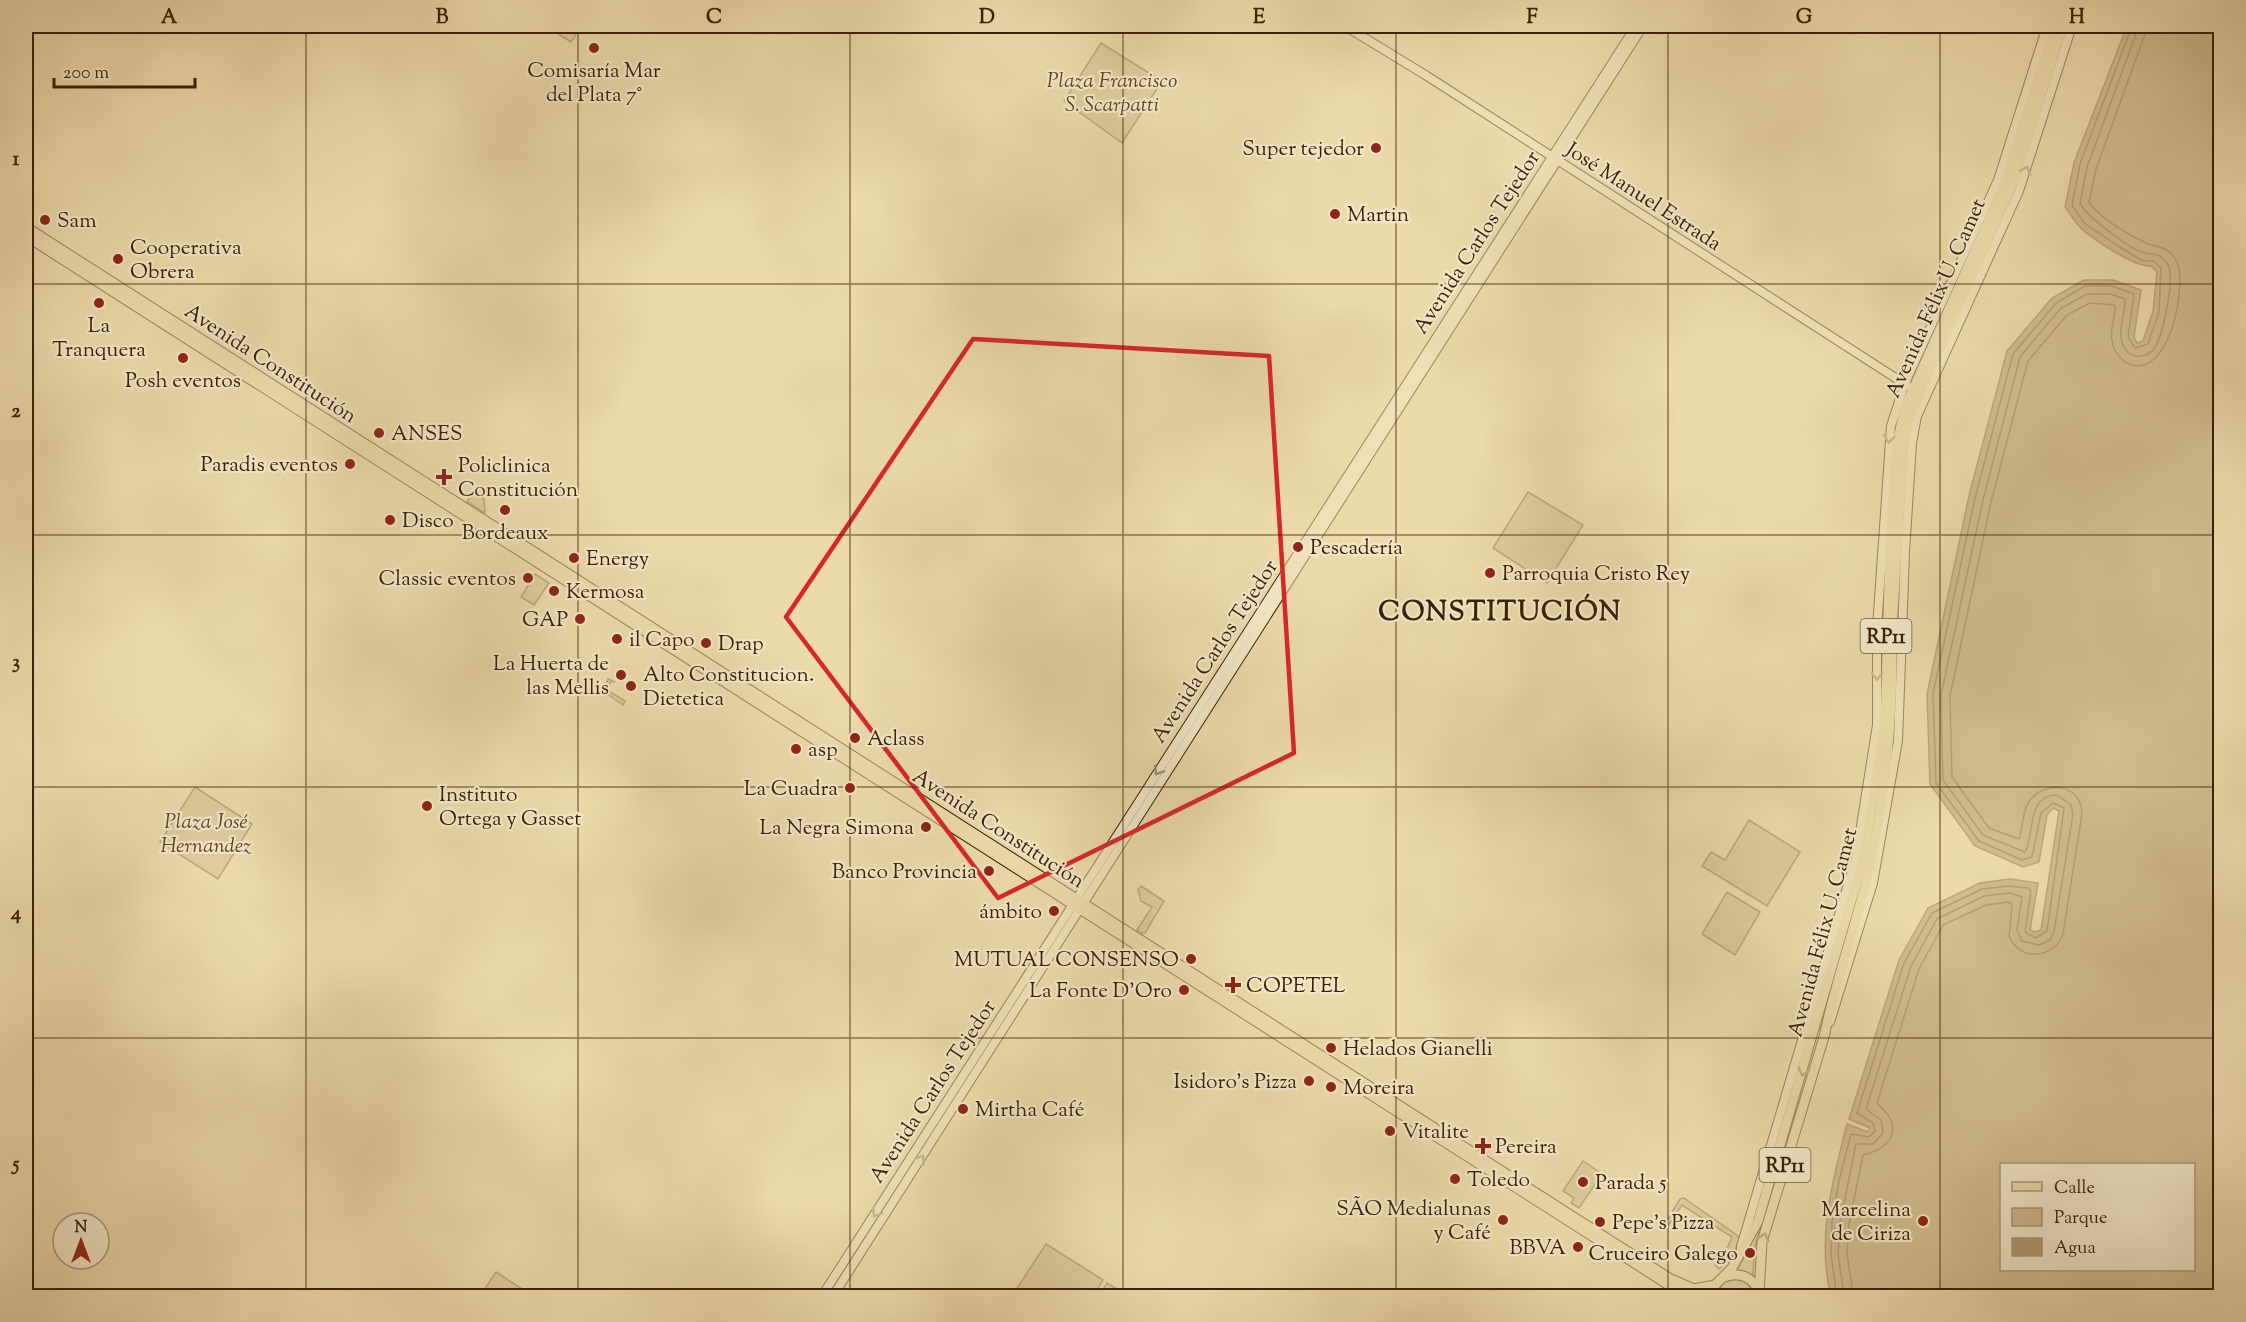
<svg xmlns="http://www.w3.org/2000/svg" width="2246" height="1322" font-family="'Sorts Mill Goudy',serif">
	<rect width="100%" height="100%" fill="#ecdaaa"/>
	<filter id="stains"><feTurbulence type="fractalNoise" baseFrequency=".00333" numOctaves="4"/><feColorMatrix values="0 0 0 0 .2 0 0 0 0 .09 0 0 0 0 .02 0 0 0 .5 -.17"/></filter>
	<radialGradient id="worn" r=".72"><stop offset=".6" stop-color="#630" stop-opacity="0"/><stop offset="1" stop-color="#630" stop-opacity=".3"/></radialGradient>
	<g fill="#ceba8e" stroke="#846c49" stroke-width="1.5">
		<path d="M545,26H582L571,42Z"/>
		<path d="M1101,43L1162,81L1122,143L1064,101Z"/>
		<path d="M473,492L484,499L485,513L467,502Z"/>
		<path d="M1528,492L1583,525L1547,583L1493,548Z"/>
		<path d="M535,574L549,583L534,605L521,597Z"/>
		<path d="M608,679L615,682L611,681L607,690L625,701L623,705L603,691Z"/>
		<path d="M195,787L252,824L218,879L160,842Z"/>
		<path d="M1749,820L1800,852L1767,906L1702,866L1711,852L1725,860Z"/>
		<path d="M1141,886L1164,901L1145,933H1142L1137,930L1152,907L1141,901L1138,890Z"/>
		<path d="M1727,892L1760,912L1735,955L1702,934Z"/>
		<path d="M1583,1161L1602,1174L1579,1208L1571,1203L1574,1198L1563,1191Z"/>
		<path d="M1777,1168L1755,1246L1753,1275L1736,1271L1749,1249Z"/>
		<path d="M1684,1198L1738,1236L1739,1241L1732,1256H1724L1732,1257L1719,1269L1715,1265L1724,1256L1732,1237L1682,1205L1666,1229L1663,1227L1680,1199Z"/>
		<path d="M1046,1244L1103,1280L1093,1296H1012Z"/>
		<path d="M496,1272L533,1296H480Z"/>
		<path d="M1736,1279L1748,1283L1754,1296H1715L1724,1282Z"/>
		<path d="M1107,1283L1129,1296H1099Z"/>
	</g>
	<path fill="#af9a72" stroke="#806946" stroke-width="1.5" fill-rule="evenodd" d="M2127,26H2220V1296H1831C1816,1238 1833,1180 1847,1124L1868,1132L1870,1128L1849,1119L1899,960L1928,908L1980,883L2010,879L2038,883L2030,930L2035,932L2041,930L2059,811L2053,808L2047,815L2039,862L2023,867L1975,846L1930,784L1927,694L1969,496L2007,351L2052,298L2084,280H2113L2141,290L2134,337L2137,343L2143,341L2153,311L2157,272L2151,266C2136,268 2090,238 2079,226C2074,221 2070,213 2065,207L2074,163ZM2002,1164H2194V1270H2002Z"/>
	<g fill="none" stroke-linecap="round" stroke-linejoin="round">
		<g stroke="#745c3b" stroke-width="1.5">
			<path d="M1837,1296L1831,1254L1832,1222L1839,1181L1851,1134L1869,1137L1875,1131L1873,1123L1857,1113L1904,963L1932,913L1982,889L2009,886L2028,888L2031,891L2025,932L2036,938L2047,931L2064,808L2053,803L2041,813L2032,857L2022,860L1979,841L1936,783L1933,694L1975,498L2013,354L2056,303L2085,286H2112L2134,294L2128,337L2135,348L2148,344L2159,312L2161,268L2154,261H2143L2118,246L2084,223L2072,205L2080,164L2132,26"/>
			<path d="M1844,1296L1838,1254L1840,1223L1856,1144H1873L1883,1133L1881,1120L1866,1109L1911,966L1937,919L1984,896L2010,893L2022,897L2017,930L2022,941L2039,945L2050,940L2054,932L2073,814L2071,805L2057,795C2026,795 2035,835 2025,852L1983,835L1943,780L1941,695L1983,500L2020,357L2060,309L2087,294H2111L2125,299C2126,315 2115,334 2125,349C2129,354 2134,357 2141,356C2145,355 2150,354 2153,350C2163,339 2175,278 2168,265C2162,254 2156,255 2145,253C2130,250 2088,217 2080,204L2087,167L2139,26"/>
			<path d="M1853,1296L1847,1253L1849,1224L1863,1155C1880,1151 1900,1140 1890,1118C1887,1112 1881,1108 1877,1103L1919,969L1943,925L1986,905L2009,902L2012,905L2009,936C2019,962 2054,959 2063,934L2082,814C2082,783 2043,779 2028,803C2022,813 2023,828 2019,839L1989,828L1952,777L1950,696L1991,502L2028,361L2067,315L2090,303L2115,305C2116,317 2109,330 2112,341C2113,350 2120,359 2127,363C2170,383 2187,284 2177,262C2168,244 2157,249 2144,242C2126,233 2100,219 2089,202L2096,169L2148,26"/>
		</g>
		<defs>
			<g id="secondary">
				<path d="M1345,26L1427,76L1908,386"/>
				<path d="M1830,1022L1873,883L1898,741L1905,553L1912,443L1917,416L2019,191L2072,26"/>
				<path d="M1741,1247L1856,857L1877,725V628L1891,426L1905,383L1998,180L2047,26"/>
				<path d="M822,1296L1636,26"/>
				<path d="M833,1296L1643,26"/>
			</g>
			<g id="primary">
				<path d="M26,227L1669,1278L1694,1289L1715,1285"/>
				<path d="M26,236L1686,1296"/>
				<path d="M1892,628L1904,442L1908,420L2013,183L2063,26"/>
				<path d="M1724,1277C1739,1271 1753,1277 1759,1292"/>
				<path d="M1759,1294L1762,1242L1824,1037C1836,979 1857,923 1870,865C1886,791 1893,717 1892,642"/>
				<path d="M1711,1296L1715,1285L1732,1268L1758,1221L1863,860L1885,724L1890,544L1897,444L1905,407L2002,191L2055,26"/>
			</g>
		</defs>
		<use href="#secondary" stroke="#391f04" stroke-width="10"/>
		<use href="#primary" stroke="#391f04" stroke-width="11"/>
		<use href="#secondary" stroke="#f3e7c8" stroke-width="8"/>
		<use href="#primary" stroke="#ecdaaa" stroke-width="9"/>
	</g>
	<defs><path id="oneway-chevron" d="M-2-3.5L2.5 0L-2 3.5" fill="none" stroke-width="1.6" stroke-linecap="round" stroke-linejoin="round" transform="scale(1.5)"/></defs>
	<g stroke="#9f8d70">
		<use href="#oneway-chevron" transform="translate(2026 170) rotate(-71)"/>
		<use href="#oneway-chevron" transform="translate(1889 439) rotate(98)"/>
		<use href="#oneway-chevron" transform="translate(1877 676) rotate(89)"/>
		<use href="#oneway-chevron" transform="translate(1158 771) rotate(123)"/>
		<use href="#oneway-chevron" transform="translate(921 1159) rotate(-57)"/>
		<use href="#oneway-chevron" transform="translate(876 1213) rotate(123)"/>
	</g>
	<g stroke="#927c57">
		<use href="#oneway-chevron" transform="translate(1803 1072) rotate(106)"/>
		<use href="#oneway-chevron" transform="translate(1764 1237) rotate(-75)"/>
	</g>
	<path d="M0 0H2246V1322H0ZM973,339L1269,356L1294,753L998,898L786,617Z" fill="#ecdaaa" fill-opacity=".55" fill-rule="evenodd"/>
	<path fill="none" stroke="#d62828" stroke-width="4.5" stroke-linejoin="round" d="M973,339L1269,356L1294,753L998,898L786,617Z"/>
	<path fill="none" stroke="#391f04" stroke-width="1.5" stroke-opacity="0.55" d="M306,26V1296M578,26V1296M850,26V1296M1123,26V1296M1396,26V1296M1668,26V1296M1940,26V1296M26,284H2220M26,535H2220M26,787H2220M26,1038H2220"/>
	<g fill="#8f2418" stroke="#f3e7c8" stroke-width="2">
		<circle cx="594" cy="48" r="6"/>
		<circle cx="1376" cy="148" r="6"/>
		<circle cx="1335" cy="214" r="6"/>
		<circle cx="45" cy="220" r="6"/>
		<circle cx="118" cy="259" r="6"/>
		<circle cx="99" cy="303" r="6"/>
		<circle cx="183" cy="358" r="6"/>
		<circle cx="379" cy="433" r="6"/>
		<circle cx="350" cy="464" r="6"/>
		<path d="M441 468h6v6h6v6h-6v6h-6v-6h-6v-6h6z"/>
		<circle cx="505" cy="510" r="6"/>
		<circle cx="390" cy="520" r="6"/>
		<circle cx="1298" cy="547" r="6"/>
		<circle cx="574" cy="558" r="6"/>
		<circle cx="1490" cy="573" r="6"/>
		<circle cx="528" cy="578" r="6"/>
		<circle cx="554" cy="591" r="6"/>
		<circle cx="580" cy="619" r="6"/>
		<circle cx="617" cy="639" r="6"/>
		<circle cx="706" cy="643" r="6"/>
		<circle cx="621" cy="675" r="6"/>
		<circle cx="631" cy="686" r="6"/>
		<circle cx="855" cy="738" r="6"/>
		<circle cx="796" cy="749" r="6"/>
		<circle cx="850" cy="788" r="6"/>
		<circle cx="427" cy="806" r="6"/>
		<circle cx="926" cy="827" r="6"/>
		<circle cx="989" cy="871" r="6"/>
		<circle cx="1054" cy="911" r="6"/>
		<circle cx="1191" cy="959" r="6"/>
		<path d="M1230 976h6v6h6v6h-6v6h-6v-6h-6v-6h6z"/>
		<circle cx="1184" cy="990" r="6"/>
		<circle cx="1331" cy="1048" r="6"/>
		<circle cx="1309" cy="1081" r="6"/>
		<circle cx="1331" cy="1087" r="6"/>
		<circle cx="963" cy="1109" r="6"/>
		<circle cx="1390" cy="1131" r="6"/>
		<path d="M1480 1137h6v6h6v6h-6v6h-6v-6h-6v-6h6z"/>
		<circle cx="1455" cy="1179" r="6"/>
		<circle cx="1583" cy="1182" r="6"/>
		<circle cx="1503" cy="1220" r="6"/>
		<circle cx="1923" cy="1221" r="6"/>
		<circle cx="1600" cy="1222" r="6"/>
		<circle cx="1578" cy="1247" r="6"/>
		<circle cx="1750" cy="1253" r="6"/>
	</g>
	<g text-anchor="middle" stroke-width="4.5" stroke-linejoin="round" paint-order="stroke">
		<g fill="#f3e7c8" stroke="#715b3f" stroke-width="1.5">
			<rect x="1860.5" y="619" width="51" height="34" rx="4.5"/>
			<rect x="1759.5" y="1148" width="51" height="34" rx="4.5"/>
		</g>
		<g font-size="20" font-weight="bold" fill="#391f04">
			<text x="1886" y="643">RP11</text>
			<text x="1785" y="1172">RP11</text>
		</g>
		<g font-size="21" fill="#391f04" stroke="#f3e7c8" text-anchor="start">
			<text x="594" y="77" text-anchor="middle">Comisaría Mar<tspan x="594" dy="24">del Plata 7°</tspan></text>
			<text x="1364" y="155" text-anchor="end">Super tejedor</text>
			<text x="1347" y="221">Martin</text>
			<text x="57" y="227">Sam</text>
			<text x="130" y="254">Cooperativa<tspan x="130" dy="24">Obrera</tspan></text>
			<text x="99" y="332" text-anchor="middle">La<tspan x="99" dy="24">Tranquera</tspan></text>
			<text x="183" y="387" text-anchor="middle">Posh eventos</text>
			<text x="391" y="440">ANSES</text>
			<text x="338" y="471" text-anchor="end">Paradis eventos</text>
			<text x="458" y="472">Policlinica<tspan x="458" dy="24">Constitución</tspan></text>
			<text x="402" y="527">Disco</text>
			<text x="505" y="539" text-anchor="middle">Bordeaux</text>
			<text x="1310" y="554">Pescadería</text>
			<text x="586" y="565">Energy</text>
			<text x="1502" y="580">Parroquia Cristo Rey</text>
			<text x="516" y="585" text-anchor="end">Classic eventos</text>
			<text x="566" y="598">Kermosa</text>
			<text x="568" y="626" text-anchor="end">GAP</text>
			<text x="629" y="646">il Capo</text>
			<text x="718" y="650">Drap</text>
			<text x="609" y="670" text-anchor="end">La Huerta de<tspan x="609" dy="24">las Mellis</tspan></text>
			<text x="643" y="681">Alto Constitucion.<tspan x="643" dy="24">Dietetica</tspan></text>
			<text x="867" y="745">Aclass</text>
			<text x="808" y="756">asp</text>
			<text x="838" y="795" text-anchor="end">La Cuadra</text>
			<text x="439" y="801">Instituto<tspan x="439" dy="24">Ortega y Gasset</tspan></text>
			<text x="914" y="834" text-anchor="end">La Negra Simona</text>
			<text x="977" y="878" text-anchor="end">Banco Provincia</text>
			<text x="1042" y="918" text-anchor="end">ámbito</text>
			<text x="1179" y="966" text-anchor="end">MUTUAL CONSENSO</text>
			<text x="1246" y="992">COPETEL</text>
			<text x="1172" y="997" text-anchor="end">La Fonte D'Oro</text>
			<text x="1343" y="1055">Helados Gianelli</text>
			<text x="1297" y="1088" text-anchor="end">Isidoro's Pizza</text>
			<text x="1343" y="1094">Moreira</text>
			<text x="975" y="1116">Mirtha Café</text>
			<text x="1402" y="1138">Vitalite</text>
			<text x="1495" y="1153">Pereira</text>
			<text x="1467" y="1186">Toledo</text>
			<text x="1595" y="1189">Parada 5</text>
			<text x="1491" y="1215" text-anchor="end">SÃO Medialunas<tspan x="1491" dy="24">y Café</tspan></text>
			<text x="1911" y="1216" text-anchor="end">Marcelina<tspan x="1911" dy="24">de Ciriza</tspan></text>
			<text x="1612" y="1229">Pepe's Pizza</text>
			<text x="1566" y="1254" text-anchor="end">BBVA</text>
			<text x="1738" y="1260" text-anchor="end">Cruceiro Galego</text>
		</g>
		<g font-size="21" font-style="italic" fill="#5e4626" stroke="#f3e7c8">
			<text x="1112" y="87">Plaza Francisco<tspan x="1112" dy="24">S. Scarpatti</tspan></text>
			<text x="206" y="828">Plaza José<tspan x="206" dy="24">Hernandez</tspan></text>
		</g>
		<g font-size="21" fill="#391f04" stroke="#f3e7c8">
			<text transform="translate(1644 196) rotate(33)" y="7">José Manuel Estrada</text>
			<text transform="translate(1476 242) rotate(-57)" y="7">Avenida Carlos Tejedor</text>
			<text transform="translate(1935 298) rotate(-66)" y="7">Avenida Félix U. Camet</text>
			<text transform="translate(271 363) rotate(33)" y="7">Avenida Constitución</text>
			<text transform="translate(1214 651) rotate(-57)" y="7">Avenida Carlos Tejedor</text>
			<text transform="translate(999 828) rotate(33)" y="7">Avenida Constitución</text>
			<text transform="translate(1822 932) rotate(-75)" y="7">Avenida Félix U. Camet</text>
			<text transform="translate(932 1091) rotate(-57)" y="7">Avenida Carlos Tejedor</text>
		</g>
		<g font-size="27" font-weight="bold" letter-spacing="1.5" fill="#391f04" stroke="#f3e7c8">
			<text x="1500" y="620">CONSTITUCIÓN</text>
		</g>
	</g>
	<rect width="2246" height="1322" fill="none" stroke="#ecdaaa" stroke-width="66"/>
	<rect x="2000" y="1163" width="195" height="108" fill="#f3e7c8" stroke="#a9977a" stroke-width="1.5"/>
	<rect x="2012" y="1182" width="30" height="9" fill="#ecdaaa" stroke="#a9977a" stroke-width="1.5"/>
	<text x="2054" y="1193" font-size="18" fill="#391f04">Calle</text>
	<rect x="2012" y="1208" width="30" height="18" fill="#ceba8e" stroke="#a9977a" stroke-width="1.5"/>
	<text x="2054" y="1223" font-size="18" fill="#391f04">Parque</text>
	<rect x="2012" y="1238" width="30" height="18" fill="#af9a72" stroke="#a9977a" stroke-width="1.5"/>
	<text x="2054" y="1253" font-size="18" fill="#391f04">Agua</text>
	<g transform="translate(81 1241)"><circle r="28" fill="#f3e7c8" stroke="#a9977a" stroke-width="1.5"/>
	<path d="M0-4.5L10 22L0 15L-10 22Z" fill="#8f2418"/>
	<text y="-9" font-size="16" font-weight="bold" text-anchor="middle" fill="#391f04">N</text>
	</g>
	<path d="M54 78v9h141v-9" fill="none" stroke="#391f04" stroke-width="3"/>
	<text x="63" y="78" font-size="18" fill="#391f04" stroke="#f3e7c8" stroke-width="4.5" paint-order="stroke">200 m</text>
	<rect x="33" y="33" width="2180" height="1256" fill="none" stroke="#391f04" stroke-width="2"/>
	<g font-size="20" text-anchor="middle" font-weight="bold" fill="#391f04">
		<text x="169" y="23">A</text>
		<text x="442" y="23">B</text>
		<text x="714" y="23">C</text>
		<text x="987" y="23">D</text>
		<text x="1259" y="23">E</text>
		<text x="1532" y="23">F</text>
		<text x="1804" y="23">G</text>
		<text x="2077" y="23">H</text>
		<text x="16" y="165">1</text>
		<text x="16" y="417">2</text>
		<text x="16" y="668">3</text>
		<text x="16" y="919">4</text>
		<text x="16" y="1170">5</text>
	</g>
	<rect width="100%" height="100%" filter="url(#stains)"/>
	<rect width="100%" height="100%" fill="url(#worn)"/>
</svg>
